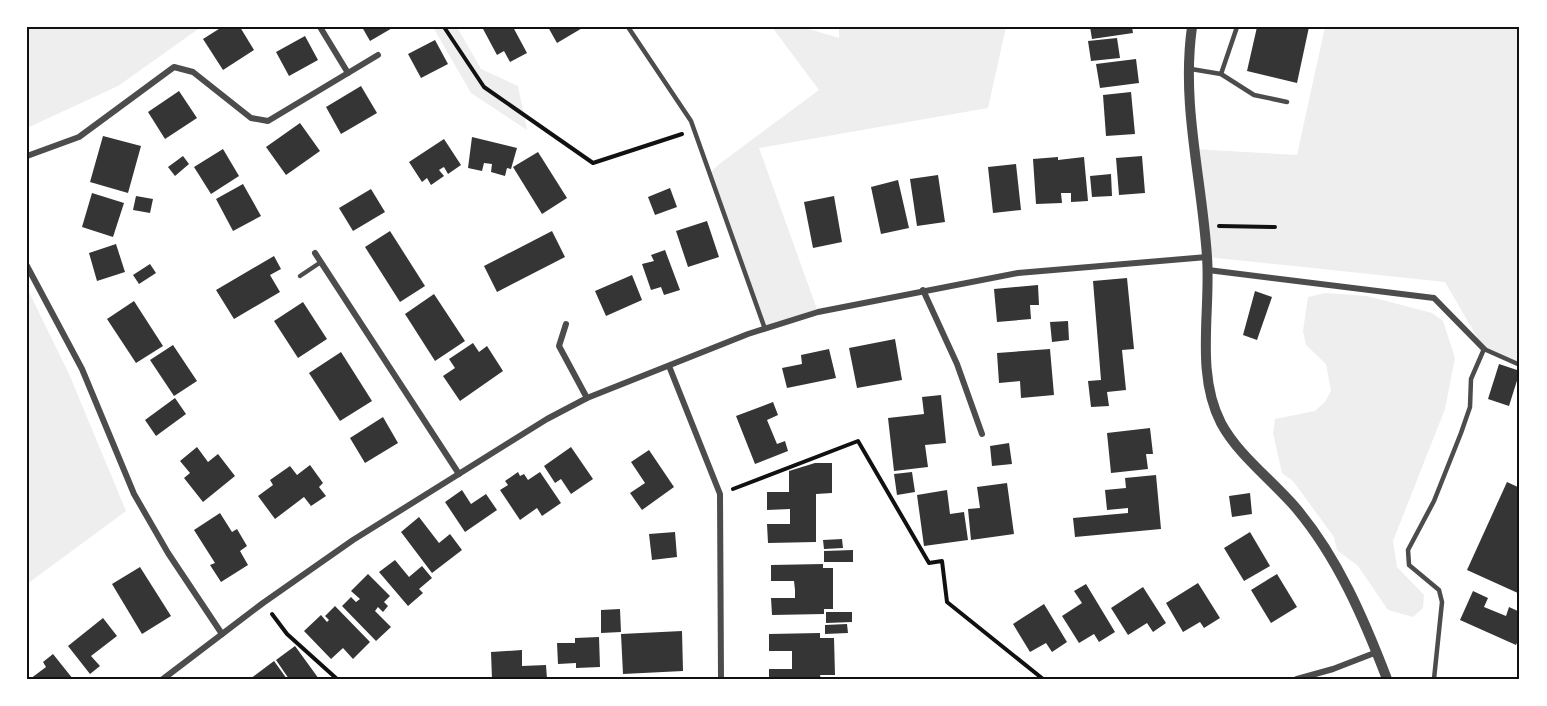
<svg xmlns="http://www.w3.org/2000/svg" width="1547" height="706" font-family="Raleway,sans-serif">
	<rect width="100%" height="100%" fill="#fff"/>
	<g fill="#eee">
		<path d="M27,27H201L118,86L27,128Z"/>
		<path d="M433,27H457L481,69L518,86L527,130L471,93Z"/>
		<path d="M772,27H802L839,38V27H1006L988,108L759,148L818,312L765,329L709,174L718,165L819,90Z"/>
		<path d="M1325,27H1520V365L1484,349L1445,282L1207,257L1192,149L1297,155Z"/>
		<path d="M27,288L69,374L126,511L27,584Z"/>
		<path d="M1325,293L1367,296L1432,313L1443,321L1455,358L1445,409L1393,541L1397,567L1424,595L1423,608L1413,617L1388,610L1358,566L1337,550L1334,537L1293,481L1282,473L1273,433L1275,419L1315,411L1325,402L1331,391L1326,364L1306,345L1303,331L1308,297Z"/>
	</g>
	<g fill="#353535">
		<path d="M222,27H240L254,50L223,70L203,39Z"/>
		<path d="M362,27H394L370,41Z"/>
		<path d="M482,27H513L527,53L510,62L504,51L497,55Z"/>
		<path d="M548,27H584L557,43Z"/>
		<path d="M1090,27H1132L1133,33L1092,39Z"/>
		<path d="M1257,27H1309L1297,83L1247,71Z"/>
		<path d="M305,36L318,60L289,76L276,52Z"/>
		<path d="M1117,38L1120,58L1091,61L1088,41Z"/>
		<path d="M435,40L448,64L421,78L408,54Z"/>
		<path d="M1136,59L1139,83L1100,88L1096,64Z"/>
		<path d="M361,86L377,113L341,134L326,107Z"/>
		<path d="M179,91L197,118L165,139L148,112Z"/>
		<path d="M1131,92L1135,134L1106,136L1103,95Z"/>
		<path d="M300,123L320,151L286,175L266,147Z"/>
		<path d="M103,136L141,146L128,193L90,182Z"/>
		<path d="M472,137L517,148L511,169L507,168L505,176L491,172L492,164L484,163L482,171L468,168Z"/>
		<path d="M444,139L461,165L448,174L444,167L442,168L439,170L444,176L431,185L427,178L422,182L409,162Z"/>
		<path d="M223,149L239,176L211,194L194,167Z"/>
		<path d="M538,152L567,198L542,214L513,167Z"/>
		<path d="M183,156L189,164L175,176L168,167Z"/>
		<path d="M1142,156L1145,193L1119,195L1116,158Z"/>
		<path d="M1058,157V160L1084,157L1088,201L1071,202V193H1061L1062,203L1036,204L1033,159Z"/>
		<path d="M1016,164L1021,210L993,213L988,167Z"/>
		<path d="M1111,174L1112,196L1092,197L1090,176Z"/>
		<path d="M938,175L945,222L917,226L910,179Z"/>
		<path d="M898,180L909,228L881,234L871,187Z"/>
		<path d="M243,184L261,216L233,231L216,199Z"/>
		<path d="M670,188L677,207L655,215L648,197Z"/>
		<path d="M371,189L385,212L353,231L339,208Z"/>
		<path d="M92,193L124,203L113,237L82,227Z"/>
		<path d="M136,196L153,199L150,213L133,210Z"/>
		<path d="M834,196L842,242L813,248L804,202Z"/>
		<path d="M707,221L719,257L688,267L676,231Z"/>
		<path d="M390,231L425,286L400,302L365,247Z"/>
		<path d="M552,231L565,257L497,292L484,266Z"/>
		<path d="M116,244L125,272L97,281L89,253Z"/>
		<path d="M665,250L680,290L664,295L661,287L651,290L642,264L654,261L651,255Z"/>
		<path d="M274,256L281,269L270,275L280,292L234,319L216,290Z"/>
		<path d="M150,264L156,273L139,284L133,275Z"/>
		<path d="M632,275L642,300L606,316L595,291Z"/>
		<path d="M1127,278L1134,349L1122,350L1126,390L1107,392L1109,406L1091,407L1088,381L1101,380L1093,281Z"/>
		<path d="M1038,285L1039,305H1030L1031,319L997,322L994,289Z"/>
		<path d="M1255,291L1272,297L1257,340L1243,335Z"/>
		<path d="M434,294L465,341L435,361L405,314Z"/>
		<path d="M134,301L163,346L136,363L107,319Z"/>
		<path d="M303,302L327,339L298,358L274,321Z"/>
		<path d="M1068,321L1069,340L1052,342L1050,322Z"/>
		<path d="M895,339L902,380L857,388L849,348Z"/>
		<path d="M473,343L479,352L487,346L503,371L460,401L443,376L455,368L449,359Z"/>
		<path d="M173,345L197,381L174,396L150,360Z"/>
		<path d="M829,349L836,378L787,388L782,368L802,364L801,355Z"/>
		<path d="M1050,349L1054,395L1021,398L1020,381L999,383L997,353Z"/>
		<path d="M341,352L372,401L340,421L309,373Z"/>
		<path d="M1499,364L1520,371L1509,406L1488,399Z"/>
		<path d="M941,395L946,443L925,445L928,467L894,471L888,418L924,414L922,397Z"/>
		<path d="M175,398L186,414L156,436L145,420Z"/>
		<path d="M773,402L778,415L767,420L777,444L785,441L788,451L755,464L736,416Z"/>
		<path d="M383,417L398,443L365,463L350,438Z"/>
		<path d="M1150,428L1153,454H1146L1148,469L1111,473L1107,433Z"/>
		<path d="M1009,443L1012,464L992,466L990,446Z"/>
		<path d="M197,447L208,462L218,454L235,476L203,502L184,478L190,473L180,461Z"/>
		<path d="M571,447L593,479L571,494L561,479L555,483L544,466Z"/>
		<path d="M649,450L674,487L642,510L630,493L645,483L631,462Z"/>
		<path d="M815,463H832V493L816,494V542L768,543L767,524H790V509L767,510V492H789V471Z"/>
		<path d="M310,465L323,483L319,487L326,496L311,506L304,497L275,519L258,496L273,485L270,480L290,466L297,475Z"/>
		<path d="M518,472L520,476L524,474L528,480L540,472L561,503L542,516L537,508L520,520L500,490L508,485L505,481Z"/>
		<path d="M912,472L915,492L897,495L894,474Z"/>
		<path d="M1156,475L1161,529L1075,537L1073,518L1128,513V508L1107,510L1105,490L1126,488L1125,478Z"/>
		<path d="M1507,482L1520,488V594L1467,570Z"/>
		<path d="M1007,483L1014,534L971,540L968,509L980,508L977,487Z"/>
		<path d="M462,490L471,504L486,494L497,510L465,532L445,502Z"/>
		<path d="M947,490L950,514L964,512L968,540L924,546L917,495Z"/>
		<path d="M1250,493L1252,514L1232,517L1229,496Z"/>
		<path d="M220,513L232,532L237,529L247,546L240,551L248,565L221,582L210,565L215,563L194,530Z"/>
		<path d="M419,517L439,543L450,534L462,550L432,573L401,532Z"/>
		<path d="M675,532L677,557L652,560L649,534Z"/>
		<path d="M1250,532L1270,566L1244,581L1224,548Z"/>
		<path d="M842,539L843,548L824,549L823,540Z"/>
		<path d="M853,550V562H824V551Z"/>
		<path d="M395,560L409,577L422,566L432,578L419,589L423,593L408,606L379,572Z"/>
		<path d="M823,564V568H833V609H824V614L772,615L771,598H795V590L794,581H771V565Z"/>
		<path d="M140,567L171,616L142,634L112,584Z"/>
		<path d="M368,574L390,596L384,602L388,606L383,612L378,607L375,611L391,627L376,641L342,606L351,597L356,602L360,599L351,591Z"/>
		<path d="M1277,574L1297,607L1271,623L1251,590Z"/>
		<path d="M1198,583L1220,618L1204,628L1200,622L1183,632L1166,603Z"/>
		<path d="M1086,584L1115,632L1099,642L1094,634L1079,643L1062,616L1082,603L1074,591Z"/>
		<path d="M1143,587L1166,623L1153,632L1147,623L1128,635L1111,608Z"/>
		<path d="M1473,591L1488,598L1484,607L1506,616L1509,607L1520,612V636L1516,645L1460,620Z"/>
		<path d="M1044,604L1067,642L1052,652L1046,643L1030,652L1013,624Z"/>
		<path d="M335,606L370,642L353,659L343,648L331,659L304,631L321,615L327,622L329,620L325,616Z"/>
		<path d="M620,609L621,632L601,633V610Z"/>
		<path d="M826,612H852V622L826,623Z"/>
		<path d="M103,618L117,636L91,656L100,666L90,674L68,646Z"/>
		<path d="M847,624L848,633L825,634V625Z"/>
		<path d="M682,631L683,671L623,674L621,634Z"/>
		<path d="M820,633V638H834L835,675H820L821,679H769V669H792V651H769V634Z"/>
		<path d="M599,637L600,667L576,668V663L558,664L557,643H575V638Z"/>
		<path d="M295,646L319,679H289L276,660Z"/>
		<path d="M522,650V666L546,665L547,679H492L491,652Z"/>
		<path d="M53,654L73,679H30L46,667L43,662Z"/>
		<path d="M274,661L287,679H250Z"/>
	</g>
	<g fill="none" stroke-linecap="round" stroke-linejoin="round">
		<g stroke="#111" stroke-width="4">
			<path d="M444,27L484,87L593,163L682,134"/>
			<path d="M1219,226L1275,227"/>
			<path d="M733,489L858,441L929,563L942,561L947,602L1043,679"/>
			<path d="M272,614L287,634L337,679"/>
		</g>
		<g stroke="#4c4c4c" stroke-width="4.5">
			<path d="M628,27L691,121L765,329"/>
			<path d="M1191,69L1221,74L1254,95L1287,102"/>
			<path d="M1221,74L1237,27"/>
			<path d="M300,276L321,262"/>
			<path d="M1434,679L1442,602L1439,590L1409,565L1408,550L1434,501L1461,433L1470,407L1471,379L1484,349L1520,365"/>
		</g>
		<g stroke="#4c4c4c" stroke-width="6">
			<path d="M320,27L348,73"/>
			<path d="M27,156L79,137L174,67L193,72L251,118L268,121L378,55"/>
			<path d="M315,253L459,474"/>
			<path d="M27,266L82,369L134,494L168,553L222,634"/>
			<path d="M1208,270L1434,298L1484,349"/>
			<path d="M923,290L957,364L982,434"/>
			<path d="M566,324L559,346L587,398"/>
			<path d="M669,366L720,494L721,679"/>
			<path d="M163,679L263,603L353,540L547,419L587,398L748,334L818,312L1018,273L1207,257"/>
			<path d="M1297,679L1333,669L1377,652"/>
		</g>
		<path stroke="#4c4c4c" stroke-width="10" d="M1192,27C1181,105 1202,179 1207,257C1211,310 1195,373 1221,423C1238,455 1272,480 1296,508C1338,558 1364,619 1387,679"/>
	</g>
	<rect width="1547" height="706" fill="none" stroke="#ffffff" stroke-width="57"/>
	<rect x="28" y="28" width="1490" height="650" fill="none" stroke="#111" stroke-width="2"/>
</svg>
